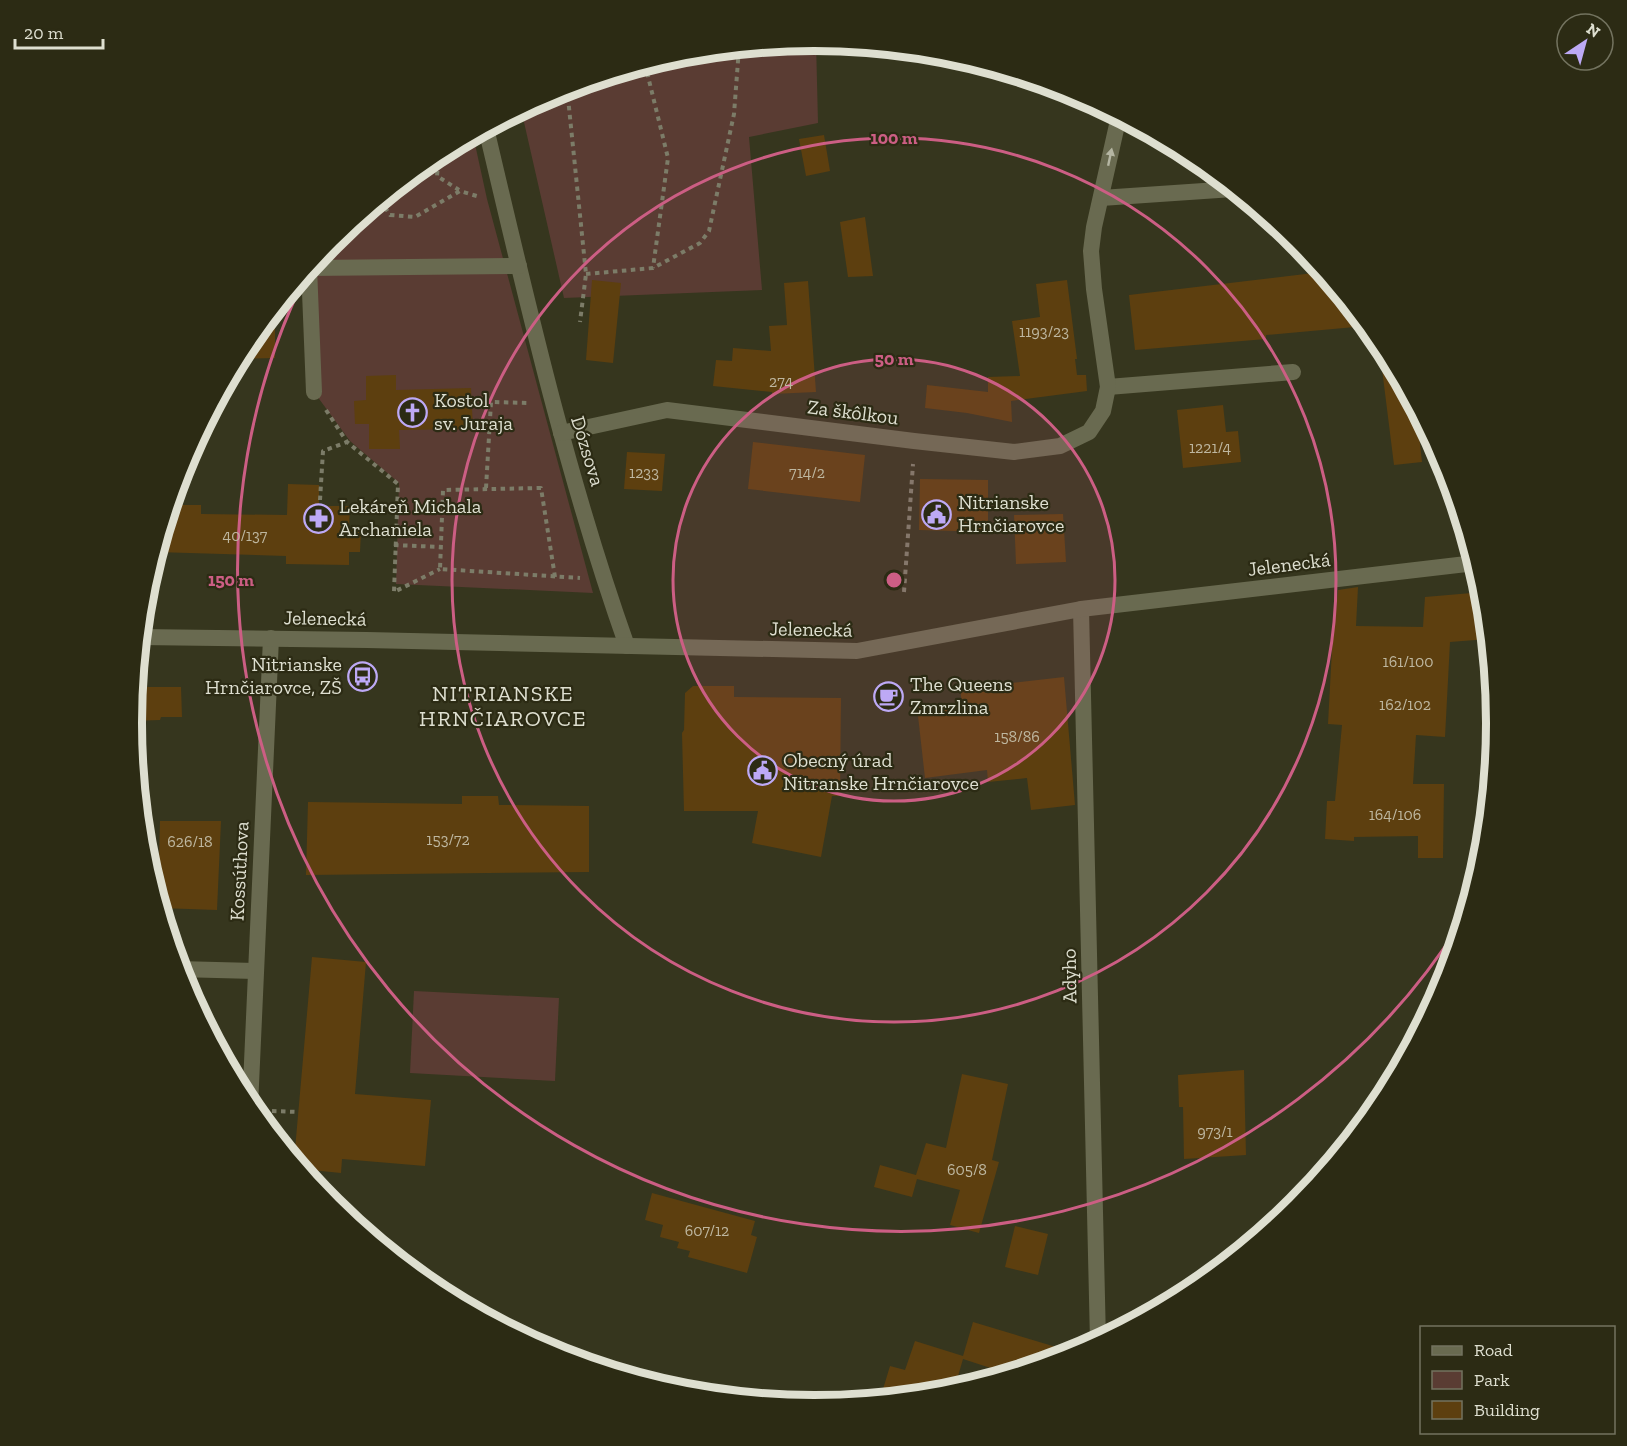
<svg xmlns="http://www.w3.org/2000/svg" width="1627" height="1446" font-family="'Zilla Slab',serif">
	<rect width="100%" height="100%" fill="#36361e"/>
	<g fill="#5a3c33">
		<path d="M816,41L818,123L749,137L762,290L564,298L521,109L553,92L681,54Z"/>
		<path d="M473,135L487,199L593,593L396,584L399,483L350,441L314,392L313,263L331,240L435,155Z"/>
		<path d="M414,991L559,998L555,1081L410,1073Z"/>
	</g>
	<g fill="#5d3f0f">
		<path d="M824,135L830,171L806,176L799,139Z"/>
		<path d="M865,217L873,276L848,277L840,222Z"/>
		<path d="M1322,272L1366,326L1266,335V339L1135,350L1129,295Z"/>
		<path d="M592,280L621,283L613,363L586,360Z"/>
		<path d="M1067,280L1077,359H1075L1077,375H1086L1087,391L1011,401L1012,422L967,413L925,408L927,385L988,392V377L1020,376L1012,321L1040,317L1036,284Z"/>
		<path d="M808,281L816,392L772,394V392L713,386L716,360L732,361L733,348L771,351L769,326L787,325L784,283Z"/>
		<path d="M259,328H275V358L238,359L246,344Z"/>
		<path d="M1379,345H1381L1416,408L1422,462L1394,465Z"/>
		<path d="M396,375V390L471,388L473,429L399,430L400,449H369V424H355L354,401L366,400V376Z"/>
		<path d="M1223,405L1226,432L1238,431L1241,462L1183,468L1177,410Z"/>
		<path d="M753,442L865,455L860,502L748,489Z"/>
		<path d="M627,452L665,454L662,491L624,489Z"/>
		<path d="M920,479L988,480V532L919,530Z"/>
		<path d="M288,484L319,485V506H350L349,529L361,530L360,552H349V565L286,564V556L156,552L170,505H201V514L287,515Z"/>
		<path d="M1063,514L1066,562L1016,564L1014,515Z"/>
		<path d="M1358,587L1356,626L1423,627L1425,597L1483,592L1488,639L1450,642L1445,737L1416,735L1413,784H1444L1443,858H1418V836L1354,837V841L1325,839L1327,801H1335L1342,725L1328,724L1332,649L1338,590Z"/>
		<path d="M1064,677L1075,805L1031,810L1027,778L988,782L987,770L925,778L917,707L962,703L960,689Z"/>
		<path d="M693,686H734V697L841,698L840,796H832L821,857L752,843L758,811H684L682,733L684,730L685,693Z"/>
		<path d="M135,687H181L182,717H161L160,720L131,721Z"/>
		<path d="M462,796H498L499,805L589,806V872L306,875L308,802L462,804Z"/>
		<path d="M160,821H221L217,910L160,908L158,902Z"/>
		<path d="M312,957L366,962L355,1094L431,1100L425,1166L342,1159L341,1173L301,1169L294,1161Z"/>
		<path d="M1244,1070L1246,1155L1184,1159L1183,1107H1179L1178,1075Z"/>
		<path d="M962,1074L1008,1084L992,1160L999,1162L979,1233L950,1225L960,1190L917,1179L912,1197L874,1187L880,1165L916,1175L926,1143L946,1148Z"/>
		<path d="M652,1193L755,1221L751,1235L757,1237L747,1273L688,1257L690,1251L677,1248L679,1242L660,1237L663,1225L645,1220Z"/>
		<path d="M1015,1226L1048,1234L1038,1275L1005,1267Z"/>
		<path d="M973,1322L1076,1353L1009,1374L963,1359L954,1390L880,1399L890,1366L905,1370L915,1341L963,1356Z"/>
	</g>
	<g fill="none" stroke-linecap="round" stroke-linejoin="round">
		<g stroke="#7c7c68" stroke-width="4" stroke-dasharray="4.5 4.5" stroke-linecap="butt">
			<path d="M645,64L668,158L653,268"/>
			<path d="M567,88L586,274L580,322"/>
			<path d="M439,153L437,176L459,190"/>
			<path d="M380,200L390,215L415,217L460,191L480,197"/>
			<path d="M586,274L653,268L700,243L709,231L734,114L739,48"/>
			<path d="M326,410L347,442L398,484L394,592L440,569"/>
			<path d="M486,488L491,402L530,403"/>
			<path d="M320,500L323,451L347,442"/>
			<path d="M394,545L441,547"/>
			<path d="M555,577L541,488L443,490L440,569L580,578"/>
			<path d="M904,592L913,464"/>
			<path d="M272,1111L299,1112"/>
		</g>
		<g stroke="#696a50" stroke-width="16">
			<path d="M486,128C527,302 567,477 627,646"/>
			<path d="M1101,198L1233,189"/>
			<path d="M309,267L314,392"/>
			<path d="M309,268L519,266"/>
			<path d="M1108,387L1293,372"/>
			<path d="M561,433L667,410L914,441L1014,452L1060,446L1089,432L1103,411L1108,387L1094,289L1091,251L1094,227L1119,116"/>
			<path d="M1081,609L1098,1341"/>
			<path d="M178,969L255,971"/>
			<path d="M250,1107L271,638"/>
		</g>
		<path stroke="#696a50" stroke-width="16" d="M140,637L367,640L857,651L1081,609L1475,563"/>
	</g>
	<defs><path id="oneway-solid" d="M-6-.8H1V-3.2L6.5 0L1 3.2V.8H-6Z" transform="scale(1.5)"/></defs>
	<use fill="#b5b6a3" href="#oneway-solid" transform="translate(1110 157) rotate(-78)"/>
	<circle cx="894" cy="580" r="221" fill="#cc5e84" fill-opacity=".12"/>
	<g fill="none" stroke="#cc5e84" stroke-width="3">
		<circle cx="894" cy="580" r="221"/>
		<circle cx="894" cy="580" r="442"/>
		<path d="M1462 921A663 663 0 0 1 309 269"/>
	</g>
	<defs>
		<symbol id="church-ring" viewBox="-11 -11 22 22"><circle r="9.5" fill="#2c2b14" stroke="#bda9f5" stroke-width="1.5"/><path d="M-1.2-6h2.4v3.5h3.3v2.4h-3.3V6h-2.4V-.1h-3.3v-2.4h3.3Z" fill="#bda9f5"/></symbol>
		<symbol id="civic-ring" viewBox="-11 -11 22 22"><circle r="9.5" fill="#2c2b14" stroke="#bda9f5" stroke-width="1.5"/><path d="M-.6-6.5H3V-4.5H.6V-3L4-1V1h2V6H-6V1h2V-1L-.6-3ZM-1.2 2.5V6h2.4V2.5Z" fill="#bda9f5"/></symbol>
		<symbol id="pharmacy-ring" viewBox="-11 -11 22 22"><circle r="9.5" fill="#2c2b14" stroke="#bda9f5" stroke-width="1.5"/><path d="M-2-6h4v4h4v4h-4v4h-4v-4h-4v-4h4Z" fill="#bda9f5"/></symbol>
		<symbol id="bus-ring" viewBox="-11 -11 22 22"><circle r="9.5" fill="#2c2b14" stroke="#bda9f5" stroke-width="1.5"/><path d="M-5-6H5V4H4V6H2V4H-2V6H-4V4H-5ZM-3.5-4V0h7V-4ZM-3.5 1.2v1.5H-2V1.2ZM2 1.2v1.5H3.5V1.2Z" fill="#bda9f5"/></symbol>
		<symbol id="cafe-ring" viewBox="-11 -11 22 22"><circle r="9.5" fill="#2c2b14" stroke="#bda9f5" stroke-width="1.5"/><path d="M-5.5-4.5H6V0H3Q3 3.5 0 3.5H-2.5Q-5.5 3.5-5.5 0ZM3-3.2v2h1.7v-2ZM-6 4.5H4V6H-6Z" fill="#bda9f5"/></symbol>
	</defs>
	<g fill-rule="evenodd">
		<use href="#church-ring" x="396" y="396" width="33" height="33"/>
		<use href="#civic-ring" x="920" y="498" width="33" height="33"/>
		<use href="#pharmacy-ring" x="302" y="502" width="33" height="33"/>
		<use href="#bus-ring" x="346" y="660" width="33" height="33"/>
		<use href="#cafe-ring" x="872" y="680" width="33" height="33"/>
		<use href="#civic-ring" x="746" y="754" width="33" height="33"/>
	</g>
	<g text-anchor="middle" stroke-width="4.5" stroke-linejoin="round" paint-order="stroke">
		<g font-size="16" fill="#beb7a0">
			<text x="1044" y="337">1193/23</text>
			<text x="781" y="387">274</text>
			<text x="1210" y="453">1221/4</text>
			<text x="644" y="478">1233</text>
			<text x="807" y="478">714/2</text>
			<text x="245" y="541">40/137</text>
			<text x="1408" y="667">161/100</text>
			<text x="1405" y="710">162/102</text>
			<text x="1017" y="742">158/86</text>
			<text x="1395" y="820">164/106</text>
			<text x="448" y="845">153/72</text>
			<text x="190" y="847">626/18</text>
			<text x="1215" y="1137">973/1</text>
			<text x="967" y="1175">605/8</text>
			<text x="707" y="1236">607/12</text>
		</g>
		<g font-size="20" fill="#dedfd0" stroke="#2c2b14" text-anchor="start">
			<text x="434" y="407">Kostol<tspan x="434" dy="23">sv. Juraja</tspan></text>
			<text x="958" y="509">Nitrianske<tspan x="958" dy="23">Hrnčiarovce</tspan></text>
			<text x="339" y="513">Lekáreň Michala<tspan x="339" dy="23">Archaniela</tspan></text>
			<text x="342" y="671" text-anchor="end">Nitrianske<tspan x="342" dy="23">Hrnčiarovce, ZŠ</tspan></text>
			<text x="910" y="691">The Queens<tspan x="910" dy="23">Zmrzlina</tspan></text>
			<text x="783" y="767">Obecný úrad<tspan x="783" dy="23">Nitranske Hrnčiarovce</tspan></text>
		</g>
		<g font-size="20" fill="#dedfd0" stroke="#2c2b14">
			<text transform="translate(853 412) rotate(7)" y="7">Za škôlkou</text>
			<text transform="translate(588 451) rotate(73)" y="7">Dózsova</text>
			<text transform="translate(1289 564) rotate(-7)" y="7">Jelenecká</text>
			<text transform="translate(325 618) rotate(1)" y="7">Jelenecká</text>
			<text transform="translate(811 629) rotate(1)" y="7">Jelenecká</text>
			<text transform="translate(239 871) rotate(-87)" y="7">Kossúthova</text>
			<text transform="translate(1069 976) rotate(-91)" y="7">Adyho</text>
		</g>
		<g font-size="22" letter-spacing="1.5" fill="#dedfd0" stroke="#2c2b14">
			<text x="503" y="701">NITRIANSKE<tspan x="503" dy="25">HRNČIAROVCE</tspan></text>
		</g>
	</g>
	<path d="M0 0H1627V1446H0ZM142 723a672 672 0 1 1 1344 0a672 672 0 1 1-1344 0Z" fill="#2c2b14" fill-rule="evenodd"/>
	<path fill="none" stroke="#dedfd0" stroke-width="8" d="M142 723a672 672 0 1 1 1344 0a672 672 0 1 1-1344 0Z"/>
	<circle cx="894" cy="580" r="9" fill="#cc5e84" stroke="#2c2b14" stroke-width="3"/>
	<g font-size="18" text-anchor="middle" font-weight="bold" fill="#cc5e84" stroke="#2c2b14" stroke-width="4.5" stroke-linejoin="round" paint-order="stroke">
		<text x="894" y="144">100 m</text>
		<text x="894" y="365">50 m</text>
		<text x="231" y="586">150 m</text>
	</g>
	<rect x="1420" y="1326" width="195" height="108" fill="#2c2b14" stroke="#73735f" stroke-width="1.5"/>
	<rect x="1432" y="1346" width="30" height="9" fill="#696a50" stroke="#73735f" stroke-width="1.5"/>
	<text x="1474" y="1356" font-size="18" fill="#dedfd0">Road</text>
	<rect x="1432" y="1371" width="30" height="18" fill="#5a3c33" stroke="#73735f" stroke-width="1.5"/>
	<text x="1474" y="1386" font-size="18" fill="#dedfd0">Park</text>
	<rect x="1432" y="1401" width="30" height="18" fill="#5d3f0f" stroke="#73735f" stroke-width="1.5"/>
	<text x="1474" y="1416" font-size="18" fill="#dedfd0">Building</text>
	<g transform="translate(1585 42) rotate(36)"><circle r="28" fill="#2c2b14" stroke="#73735f" stroke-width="1.5"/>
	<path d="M0-4.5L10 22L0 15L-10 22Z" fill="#bda9f5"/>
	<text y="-9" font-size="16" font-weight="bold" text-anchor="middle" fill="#dedfd0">N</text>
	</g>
	<path d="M15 39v9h88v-9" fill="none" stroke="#dedfd0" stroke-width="3"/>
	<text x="24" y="39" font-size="18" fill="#dedfd0" stroke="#2c2b14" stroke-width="4.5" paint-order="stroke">20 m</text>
</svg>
